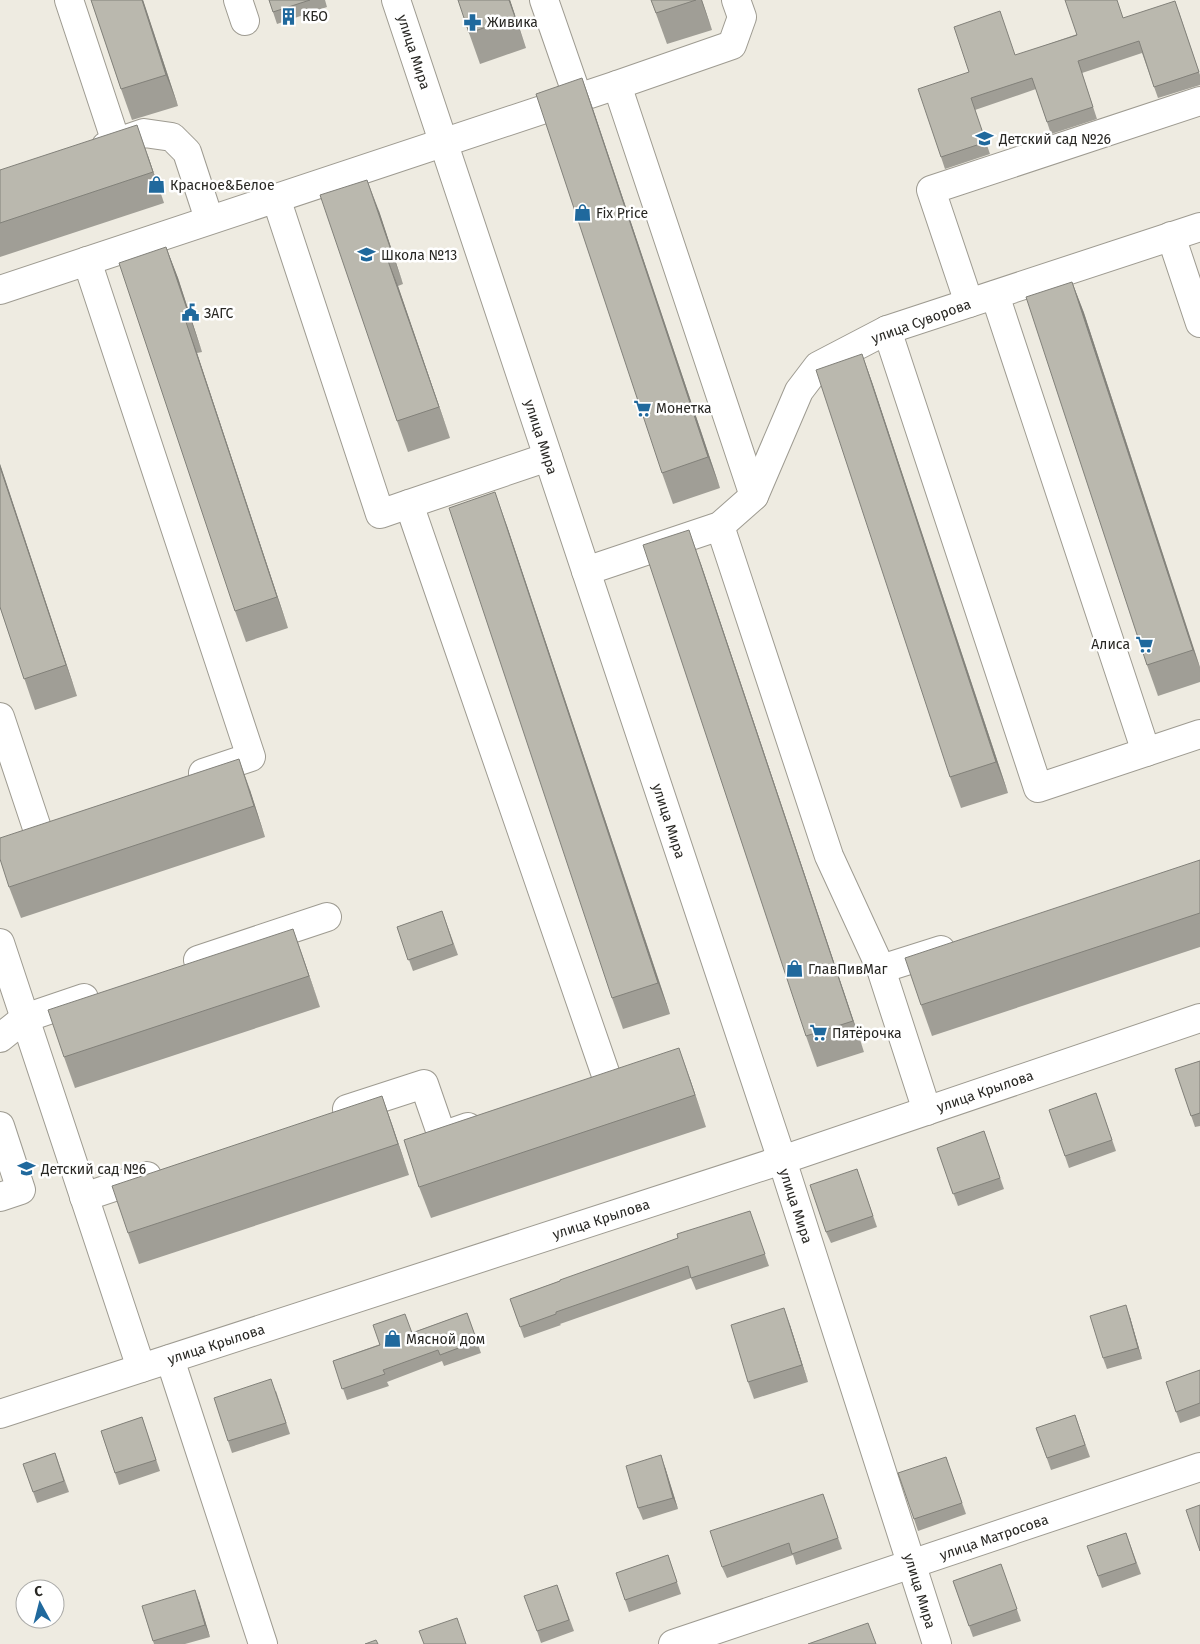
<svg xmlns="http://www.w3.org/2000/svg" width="1200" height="1644" font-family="'Fira Sans',sans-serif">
	<rect width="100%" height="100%" fill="#eeebe1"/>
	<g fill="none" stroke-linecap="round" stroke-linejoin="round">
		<defs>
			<g id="minor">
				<path d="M69,0L116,142"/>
				<path d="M238,0L245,21"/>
				<path d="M396,0L782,1160L937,1644"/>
				<path d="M544,0L578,98"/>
				<path d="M617,85L732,45L742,17L736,0"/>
				<path d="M106,146L144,133L172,137L187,152L209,219"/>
				<path d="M276,198L380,514L409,504"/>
				<path d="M1171,236L1200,323"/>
				<path d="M87,261L251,757L203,773"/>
				<path d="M0,290L617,85L754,496"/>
				<path d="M995,295L1146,752"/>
				<path d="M969,303L931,190L1200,101"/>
				<path d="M887,330L1038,788L1200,734"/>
				<path d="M548,457L409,504L608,1081"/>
				<path d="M720,526L829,856L881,969L927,1111"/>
				<path d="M586,571L720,526L754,496L799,391L818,366L887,330L1200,227"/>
				<path d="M0,717L37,828"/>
				<path d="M0,943L141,1368"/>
				<path d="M198,960L327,917"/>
				<path d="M881,969L941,950"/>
				<path d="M0,1038L25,1018L84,998"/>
				<path d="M347,1109L424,1084L442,1136L468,1127"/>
				<path d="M0,1126L21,1190L0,1197"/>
				<path d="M84,1197L147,1176"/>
				<path d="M170,1359L263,1644"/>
				<path d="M673,1644L1200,1467"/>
			</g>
			<path id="major" d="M0,1414L782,1160L1200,1018"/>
		</defs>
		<use href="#minor" stroke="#9e9b91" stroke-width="30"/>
		<use href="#major" stroke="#9e9b91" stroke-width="30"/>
		<use href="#minor" stroke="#fff" stroke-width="28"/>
		<use href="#major" stroke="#fff" stroke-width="28"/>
	</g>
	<g fill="#a09e96">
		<path d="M91,0H143L178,106L132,120L121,89Z"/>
		<path d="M269,0H325L327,7L277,24Z"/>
		<path d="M510,0L526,48L480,64L469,33Z"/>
		<path d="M651,0H702L712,30L667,44Z"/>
		<path d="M1179,12L1200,75V85L1158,98L1142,53L1082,73L1097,119L1051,134L1036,89L975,110L990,154L945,169L941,157L969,72L1123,18Z"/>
		<path d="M582,78L593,109L720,488L673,504L662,473Z"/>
		<path d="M148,156L164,203L0,257V170Z"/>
		<path d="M379,211L403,284L398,286L450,438L408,452L397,421Z"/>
		<path d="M166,247L178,278L202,352L197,353L288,628L246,642L235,611Z"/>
		<path d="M1072,282L1084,313L1200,667V682L1158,696L1147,665Z"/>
		<path d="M862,354L873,385L1008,793L961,808L950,777Z"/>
		<path d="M0,464L77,696L35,710L0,607Z"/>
		<path d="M506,523L670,1014L623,1029L612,998Z"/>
		<path d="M700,561L864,1052L817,1067L806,1036Z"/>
		<path d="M250,790L265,837L21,918L9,887Z"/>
		<path d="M1200,860V947L932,1036L921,1005Z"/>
		<path d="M442,911L458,955L413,971L397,927Z"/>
		<path d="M293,929L320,1007L75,1088L64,1057Z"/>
		<path d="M1200,1061V1126L1195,1127L1175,1069Z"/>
		<path d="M690,1079L706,1127L431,1218L419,1187Z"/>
		<path d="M1096,1093L1116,1151L1069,1168L1049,1110Z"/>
		<path d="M382,1096L409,1175L139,1264L128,1233Z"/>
		<path d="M984,1131L1004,1189L958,1206L937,1148Z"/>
		<path d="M857,1169L877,1227L831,1243L826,1232Z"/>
		<path d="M750,1211L769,1266L696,1290L691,1278L560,1324L561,1325L524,1338L510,1299L678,1238Z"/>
		<path d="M467,1313L481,1353L444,1366L442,1361L387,1382L389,1386L347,1400L333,1361Z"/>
		<path d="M1130,1317L1142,1359L1107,1369L1103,1358Z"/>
		<path d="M790,1325L808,1382L754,1399L748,1382Z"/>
		<path d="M1200,1370V1416L1180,1423L1166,1382Z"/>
		<path d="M276,1391L290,1434L232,1453L228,1441Z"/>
		<path d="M1075,1415L1090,1457L1051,1470L1036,1428Z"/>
		<path d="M142,1417L160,1471L119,1485L101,1431Z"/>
		<path d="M55,1453L69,1492L37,1503L23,1464Z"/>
		<path d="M946,1457L966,1514L918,1531L914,1519Z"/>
		<path d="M665,1467L678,1509L643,1520L638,1508Z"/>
		<path d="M823,1494L842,1549L796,1565L793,1555L727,1578L722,1567Z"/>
		<path d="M1126,1533L1141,1574L1102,1588L1087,1546Z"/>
		<path d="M668,1555L681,1594L629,1612L616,1573Z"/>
		<path d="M1001,1564L1021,1621L973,1637L953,1581Z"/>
		<path d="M557,1585L574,1631L541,1643L537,1631Z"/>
		<path d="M199,1601L210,1637L185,1644H154L142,1606Z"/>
	</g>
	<g fill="#82817a">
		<path d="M142,0H143L178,106L166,75Z"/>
		<path d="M509,0H510L526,48L515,17Z"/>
		<path d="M701,0H702L712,30Z"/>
		<path d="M582,78L593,109L720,488L708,457Z"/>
		<path d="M137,125L148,156L164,203L153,172Z"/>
		<path d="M367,180L379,211L403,284L392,253Z"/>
		<path d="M166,247L178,278L202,352L191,321Z"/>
		<path d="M386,255L398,286L450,438L439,407Z"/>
		<path d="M1072,282L1084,313L1200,668L1193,650Z"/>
		<path d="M186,322L197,353L288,628L277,597Z"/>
		<path d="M862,354L873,385L1008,793L996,762Z"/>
		<path d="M0,464L77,696L66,665L0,467Z"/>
		<path d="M495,492L506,523L670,1014L658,983Z"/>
		<path d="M689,530L700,561L864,1052L853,1021Z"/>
		<path d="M239,759L250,790L265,837L254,806Z"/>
		<path d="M293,929L304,960L320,1007L309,976Z"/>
		<path d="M679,1048L690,1079L706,1127L695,1095Z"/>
		<path d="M382,1096L393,1127L409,1175L398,1144Z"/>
		<path d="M1126,1305L1130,1317L1142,1359L1138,1348Z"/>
		<path d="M784,1308L790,1325L808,1382L802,1365Z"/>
		<path d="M661,1455L665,1467L678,1509L673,1498Z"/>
		<path d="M195,1590L199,1601L210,1637L205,1625Z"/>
	</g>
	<g fill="#bab8ae" stroke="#82817a">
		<path d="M91,0H142L166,75L121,89Z"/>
		<path d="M269,0H310L273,12Z"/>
		<path d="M458,0H509L515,17L469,33Z"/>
		<path d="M651,0H696L656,13Z"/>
		<path d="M1065,0H1117L1123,18L1175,1L1199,72L1154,87L1139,41L1078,61L1093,107L1047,122L1032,78L971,98L986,142L941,157L918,89L969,72L954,27L1000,11L1015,55L1077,35Z"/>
		<path d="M582,78L708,457L662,473L536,94Z"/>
		<path d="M137,125L153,172L0,223V170Z"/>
		<path d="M367,180L392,253L386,255L439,407L397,421L320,195Z"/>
		<path d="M166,247L191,321L186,322L277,597L235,611L119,263Z"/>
		<path d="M1072,282L1193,650L1147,665L1026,297Z"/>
		<path d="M862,354L996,762L950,777L816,370Z"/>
		<path d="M0,467L66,665L24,679L0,607Z"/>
		<path d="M495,492L658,983L612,998L449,508Z"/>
		<path d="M689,530L853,1021L806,1036L643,545Z"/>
		<path d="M239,759L254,806L9,887L0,859V838Z"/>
		<path d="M1200,860V913L921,1005L905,958Z"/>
		<path d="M442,911L453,944L408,960L397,927Z"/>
		<path d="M293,929L309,976L64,1057L48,1010Z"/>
		<path d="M679,1048L695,1095L419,1187L404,1140Z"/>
		<path d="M1200,1061V1113L1191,1116L1175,1069Z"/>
		<path d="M1096,1093L1112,1140L1065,1156L1049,1110Z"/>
		<path d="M382,1096L398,1144L128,1233L112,1186Z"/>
		<path d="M984,1131L1000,1178L953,1194L937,1148Z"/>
		<path d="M857,1169L873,1216L826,1232L810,1185Z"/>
		<path d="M750,1211L765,1254L691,1278L688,1266L556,1312V1314L520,1327L510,1299L560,1281V1280L678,1238L677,1234Z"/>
		<path d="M1126,1305L1138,1348L1103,1358L1090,1316Z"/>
		<path d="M784,1308L802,1365L748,1382L731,1325Z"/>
		<path d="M467,1313L477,1341L440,1355L438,1350L383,1370L385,1374L342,1389L333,1361L380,1345L373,1325L405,1314L412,1333Z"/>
		<path d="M1200,1370V1403L1176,1412L1166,1382Z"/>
		<path d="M271,1379L286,1423L228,1441L214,1398Z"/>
		<path d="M1075,1415L1085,1445L1047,1458L1036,1428Z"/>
		<path d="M142,1417L156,1460L115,1473L101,1431Z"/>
		<path d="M55,1453L64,1481L33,1492L23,1464Z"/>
		<path d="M661,1455L673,1498L638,1508L626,1466Z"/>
		<path d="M946,1457L962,1503L914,1519L898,1473Z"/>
		<path d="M823,1494L838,1538L792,1554L789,1543L722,1567L710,1531Z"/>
		<path d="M1200,1505V1551L1186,1510Z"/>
		<path d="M1126,1533L1136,1563L1098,1576L1087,1546Z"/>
		<path d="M668,1555L677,1582L625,1600L616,1573Z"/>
		<path d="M1001,1564L1017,1609L969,1626L953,1581Z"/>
		<path d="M557,1585L569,1620L537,1631L524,1596Z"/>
		<path d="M195,1590L205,1625L153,1641L142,1606Z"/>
		<path d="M457,1618L466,1644H424L419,1631Z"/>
		<path d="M868,1623L876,1644H808Z"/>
		<path d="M376,1640L378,1644H365Z"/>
	</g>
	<defs>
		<symbol id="building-bare" viewBox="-9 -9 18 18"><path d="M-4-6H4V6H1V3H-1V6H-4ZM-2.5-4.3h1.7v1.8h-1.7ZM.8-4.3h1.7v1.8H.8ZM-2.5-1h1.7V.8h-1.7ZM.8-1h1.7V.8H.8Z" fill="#20699d" stroke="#fff" stroke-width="2.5" paint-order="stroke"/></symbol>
		<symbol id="pharmacy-bare" viewBox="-9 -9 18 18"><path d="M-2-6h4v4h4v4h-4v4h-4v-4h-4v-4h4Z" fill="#20699d" stroke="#fff" stroke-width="2.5" paint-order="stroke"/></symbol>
		<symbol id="school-bare" viewBox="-9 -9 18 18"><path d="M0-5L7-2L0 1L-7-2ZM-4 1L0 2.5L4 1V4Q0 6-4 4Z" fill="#20699d" stroke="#fff" stroke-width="2.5" paint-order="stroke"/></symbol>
		<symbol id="shop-bare" viewBox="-9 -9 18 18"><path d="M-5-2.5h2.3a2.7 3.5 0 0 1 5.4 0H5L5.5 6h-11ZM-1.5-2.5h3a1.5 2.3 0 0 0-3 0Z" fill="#20699d" stroke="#fff" stroke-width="2.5" paint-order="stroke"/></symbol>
		<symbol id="civic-bare" viewBox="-9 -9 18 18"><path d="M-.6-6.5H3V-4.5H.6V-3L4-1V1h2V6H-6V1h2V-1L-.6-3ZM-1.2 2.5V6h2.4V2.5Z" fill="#20699d" stroke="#fff" stroke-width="2.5" paint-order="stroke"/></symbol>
		<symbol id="supermarket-bare" viewBox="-9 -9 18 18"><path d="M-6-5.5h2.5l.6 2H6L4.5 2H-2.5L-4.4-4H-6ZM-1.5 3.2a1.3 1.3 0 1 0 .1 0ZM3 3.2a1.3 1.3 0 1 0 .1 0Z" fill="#20699d" stroke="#fff" stroke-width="2.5" paint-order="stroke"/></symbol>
	</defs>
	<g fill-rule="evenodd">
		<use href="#building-bare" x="276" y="4" width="25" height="25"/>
		<use href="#pharmacy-bare" x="460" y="10" width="25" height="25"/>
		<use href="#school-bare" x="972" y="126" width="25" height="25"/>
		<use href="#shop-bare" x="144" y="172" width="25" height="25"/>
		<use href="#shop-bare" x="570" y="200" width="25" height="25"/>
		<use href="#school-bare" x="354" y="242" width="25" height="25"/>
		<use href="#civic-bare" x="178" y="300" width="25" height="25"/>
		<use href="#supermarket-bare" x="630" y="396" width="25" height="25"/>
		<use href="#supermarket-bare" x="1132" y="632" width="25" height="25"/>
		<use href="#shop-bare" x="782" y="956" width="25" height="25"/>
		<use href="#supermarket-bare" x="806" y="1020" width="25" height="25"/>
		<use href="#school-bare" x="14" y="1156" width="25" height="25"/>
		<use href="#shop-bare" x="380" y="1326" width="25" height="25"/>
	</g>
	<g text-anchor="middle" stroke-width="5" stroke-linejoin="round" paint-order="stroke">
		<g font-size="14" fill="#282723" stroke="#fff" text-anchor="start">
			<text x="302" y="21">КБО</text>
			<text x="487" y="27">Живика</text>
			<text x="999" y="144">Детский сад №26</text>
			<text x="170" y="190">Красное&amp;Белое</text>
			<text x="596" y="218">Fix Price</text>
			<text x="381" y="260">Школа №13</text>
			<text x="204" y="318">ЗАГС</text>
			<text x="656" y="413">Монетка</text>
			<text x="1130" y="649" text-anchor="end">Алиса</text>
			<text x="808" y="974">ГлавПивМаг</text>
			<text x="832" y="1038">Пятёрочка</text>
			<text x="41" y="1174">Детский сад №6</text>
			<text x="406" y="1344">Мясной дом</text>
		</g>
		<g font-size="14" fill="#282723" stroke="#fff">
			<text transform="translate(414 52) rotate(72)" y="5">улица Мира</text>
			<text transform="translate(921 321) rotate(-20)" y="5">улица Суворова</text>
			<text transform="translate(541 437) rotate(72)" y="5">улица Мира</text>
			<text transform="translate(669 821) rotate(72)" y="5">улица Мира</text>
			<text transform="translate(985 1091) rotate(-19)" y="5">улица Крылова</text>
			<text transform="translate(796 1206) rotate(72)" y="5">улица Мира</text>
			<text transform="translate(601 1219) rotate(-18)" y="5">улица Крылова</text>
			<text transform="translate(216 1344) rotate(-18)" y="5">улица Крылова</text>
			<text transform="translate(994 1537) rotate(-19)" y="5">улица Матросова</text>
			<text transform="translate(920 1591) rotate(73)" y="5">улица Мира</text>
		</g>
	</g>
	<g transform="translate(40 1604) rotate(353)"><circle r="24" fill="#ffffff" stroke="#a9a9a7"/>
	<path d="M0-4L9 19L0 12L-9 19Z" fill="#20699d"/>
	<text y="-8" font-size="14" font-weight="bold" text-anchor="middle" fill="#282723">С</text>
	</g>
</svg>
